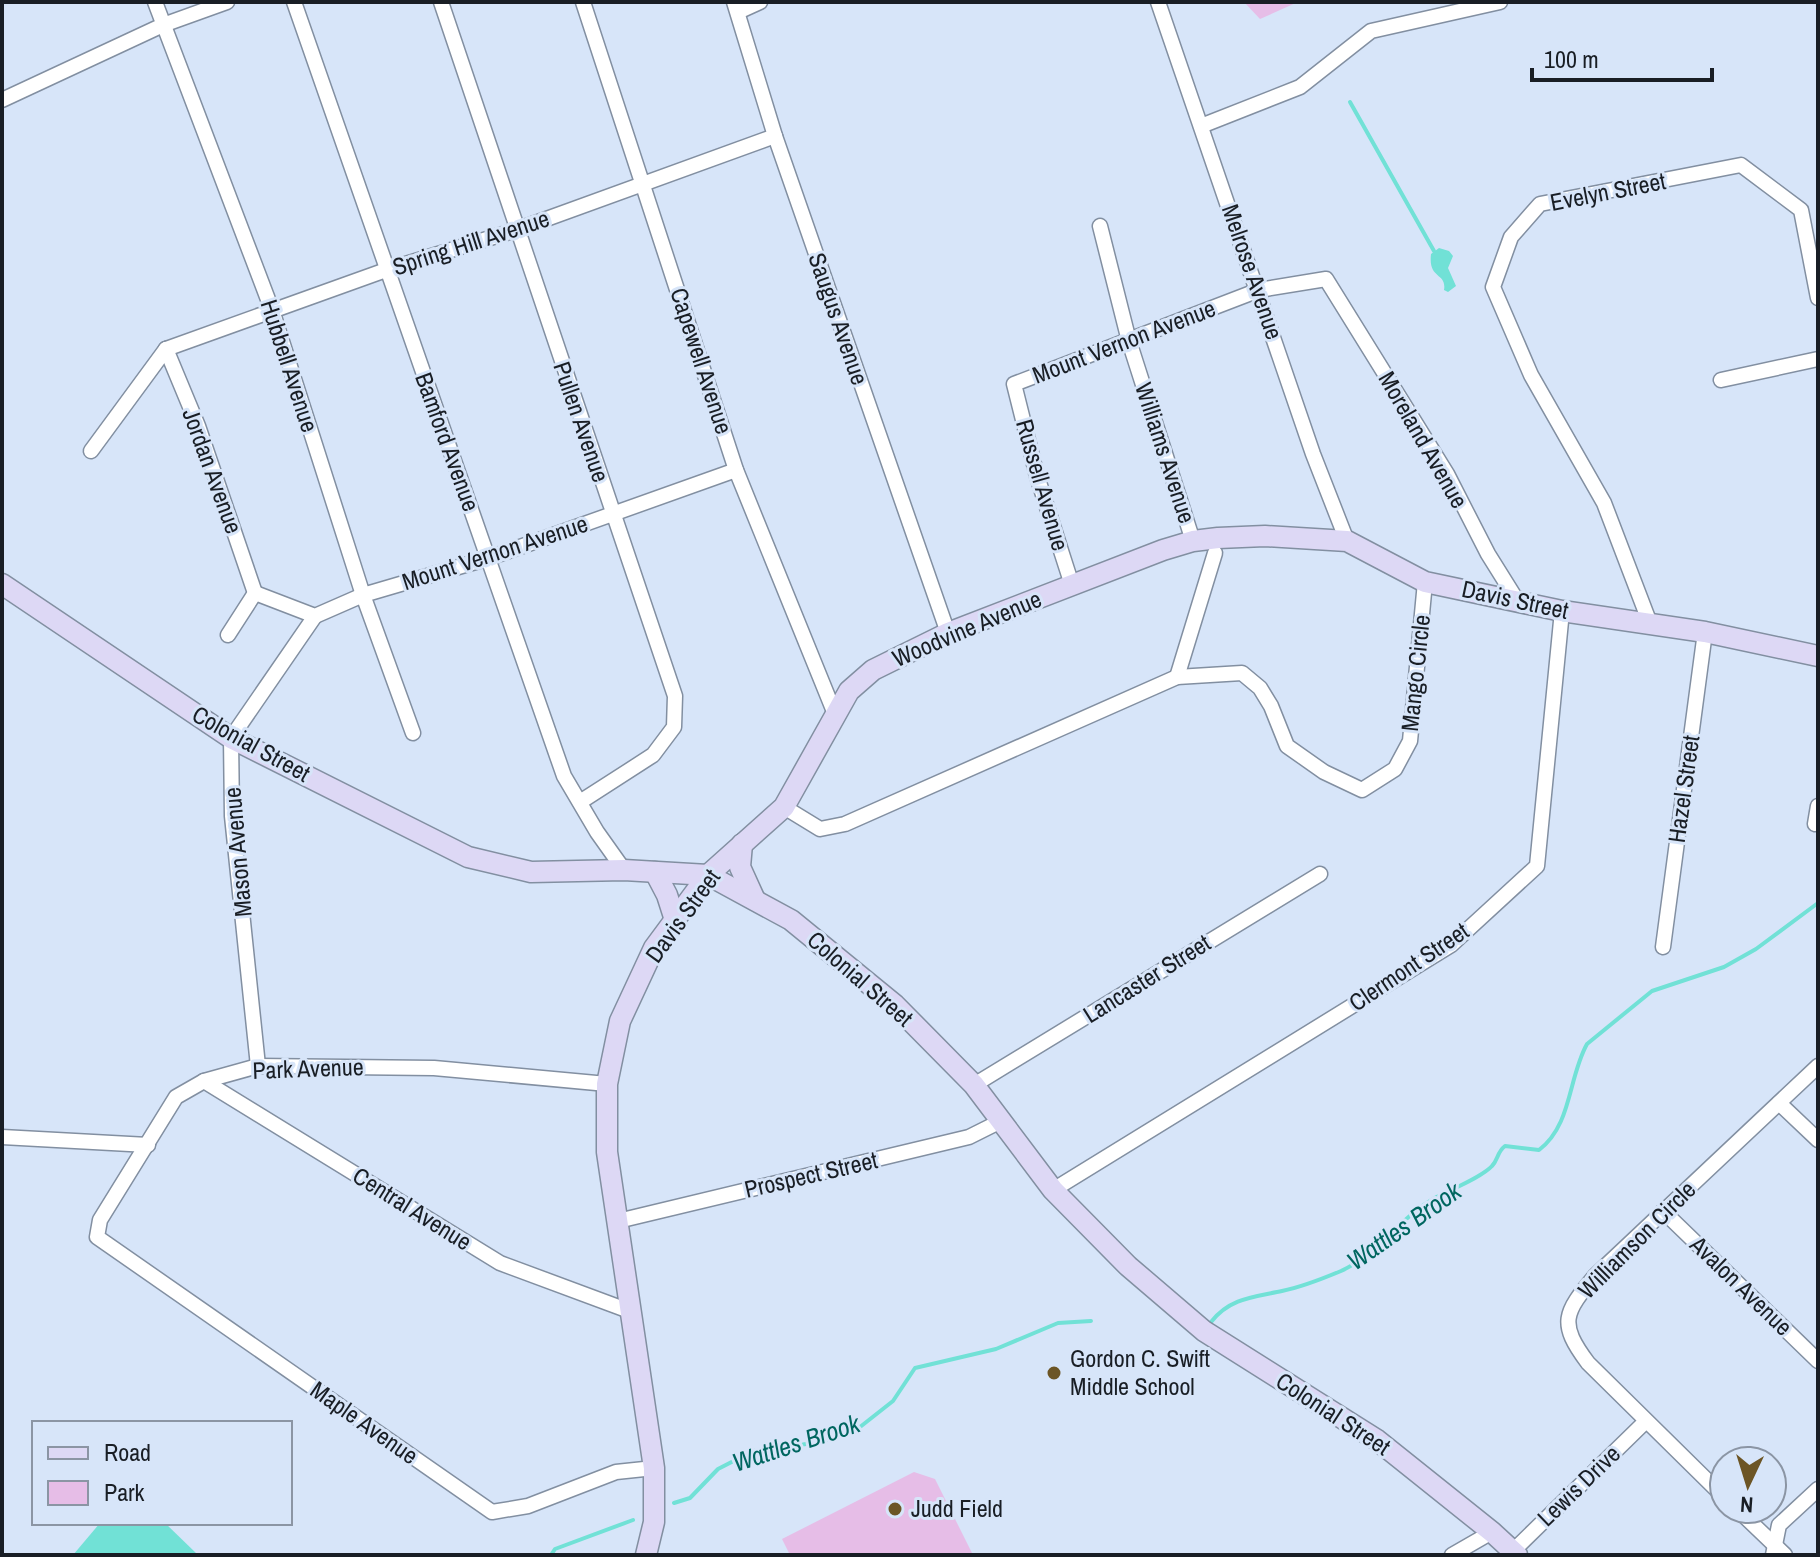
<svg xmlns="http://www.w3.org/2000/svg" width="1820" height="1557" font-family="'Archivo Narrow',sans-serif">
	<rect width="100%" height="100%" fill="#d7e5f9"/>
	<g fill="#e6bde7">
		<path d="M1244,2H1298L1260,19Z"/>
		<path d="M914,1472L935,1479L973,1555H790L782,1539Z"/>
	</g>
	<g fill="#71e1d6">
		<path d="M1439,248L1449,251L1453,256L1448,268L1456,286L1448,292L1444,290C1447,272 1428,280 1431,254Z"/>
		<path d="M100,1523H165L198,1555H73Z"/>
	</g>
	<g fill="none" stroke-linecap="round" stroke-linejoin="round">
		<g stroke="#71e1d6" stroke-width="4">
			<path d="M1350,102L1434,251"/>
			<path d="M1211,1322C1230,1298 1254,1297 1282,1291C1302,1287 1322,1279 1341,1271C1380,1253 1397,1220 1433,1199C1447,1191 1481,1178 1492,1166C1498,1160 1497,1152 1505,1146L1539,1150C1572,1125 1568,1078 1587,1044L1652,991L1724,967L1756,949L1818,903"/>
			<path d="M674,1503L690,1498L718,1469L753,1451L814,1443L844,1435L860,1427L893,1401L915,1368L996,1349L1058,1323L1091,1321"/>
			<path d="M551,1555L555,1549L633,1520"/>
		</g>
		<defs>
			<g id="street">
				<path d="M155,2L272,310L363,595L413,733"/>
				<path d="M294,2L564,776L597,832L624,870"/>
				<path d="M441,2L675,696L674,727L653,755L580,802"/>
				<path d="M583,2L736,470L835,714"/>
				<path d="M734,2L775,136L948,633"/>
				<path d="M1158,2L1313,454L1347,541"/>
				<path d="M738,12L760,2"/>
				<path d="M2,100L163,25L227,2"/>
				<path d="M1201,126L1300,87L1371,31L1500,2"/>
				<path d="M1100,226L1129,341L1193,541"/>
				<path d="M166,349L386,270L516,230L775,136"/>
				<path d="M166,349L198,426L255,593"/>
				<path d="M1721,380L1818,359"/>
				<path d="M91,451L166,349"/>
				<path d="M1072,585L1037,476L1014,384L1259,290L1326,279L1447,474L1488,554L1518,602"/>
				<path d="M255,593L315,616L363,595L489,558L736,470"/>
				<path d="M1651,626L1604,503L1531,375L1493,287L1511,237L1540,204L1741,165L1801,210L1818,298"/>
				<path d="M228,635L255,593"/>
				<path d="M1177,677L1215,553"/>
				<path d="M784,807L820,829L845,824L1177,677L1242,673L1260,688L1271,706L1287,746L1324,772L1362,790L1395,769L1410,741L1425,582"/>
				<path d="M1815,824L1818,806"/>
				<path d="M1663,947L1705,632"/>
				<path d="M258,1066L232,816L231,738L315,616"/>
				<path d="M204,1081L500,1263L632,1312"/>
				<path d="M607,1084L434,1068L258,1066L204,1081L176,1097L100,1220L97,1237L492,1512L528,1506L616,1472L654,1468"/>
				<path d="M974,1085L1320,874"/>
				<path d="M1779,1103L1818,1140"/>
				<path d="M2,1137L148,1145"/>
				<path d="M1053,1190L1451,945L1537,866L1562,611"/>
				<path d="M1663,1211L1818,1361"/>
				<path d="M618,1221L969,1137L1001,1121"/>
				<path d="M1724,1497L1588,1363C1558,1323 1564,1313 1595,1276L1818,1066"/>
				<path d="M1737,1509L1785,1555"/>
				<path d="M1513,1551L1645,1422"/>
				<path d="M1452,1555L1492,1532"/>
				<path d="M1773,1555L1779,1525L1818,1489"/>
			</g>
			<g id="secondary">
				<path d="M2,584L231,738L468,857L531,872L624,870L708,875L791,920L895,1005L974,1085L1053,1190L1128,1266L1204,1331L1377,1440L1492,1532L1517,1555"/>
				<path d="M742,844L740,867L755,900"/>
				<path d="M655,872L667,895L675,920"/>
				<path d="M646,1555L654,1522V1468L607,1152V1084L620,1021L654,948L708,875L784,807L849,691L873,670L948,633L1163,550L1193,541L1218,538L1265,536L1347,541L1425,582L1562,611L1705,632L1818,656"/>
			</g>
		</defs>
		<use href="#street" stroke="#828fa1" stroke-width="17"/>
		<use href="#secondary" stroke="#828fa1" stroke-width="23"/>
		<use href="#street" stroke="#fff" stroke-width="14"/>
		<use href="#secondary" stroke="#ddd8f5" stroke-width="20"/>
	</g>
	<g fill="#6c5525" stroke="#d7e5f9" stroke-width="3">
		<circle cx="1054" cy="1373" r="8"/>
		<circle cx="895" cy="1509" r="8"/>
	</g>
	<g text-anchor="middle" stroke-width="6" stroke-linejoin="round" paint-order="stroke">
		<g font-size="24" fill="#191e25" stroke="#d7e5f9">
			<text transform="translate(1608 192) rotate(-11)" y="8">Evelyn Street</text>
			<text transform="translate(471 243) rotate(-18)" y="8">Spring Hill Avenue</text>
			<text transform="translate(1252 272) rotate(71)" y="8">Melrose Avenue</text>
			<text transform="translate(838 319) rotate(71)" y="8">Saugus Avenue</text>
			<text transform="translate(1124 342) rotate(-21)" y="8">Mount Vernon Avenue</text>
			<text transform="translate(701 361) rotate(72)" y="8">Capewell Avenue</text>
			<text transform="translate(289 366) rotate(72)" y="8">Hubbell Avenue</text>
			<text transform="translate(581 422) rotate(71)" y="8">Pullen Avenue</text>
			<text transform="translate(1423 440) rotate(60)" y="8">Moreland Avenue</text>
			<text transform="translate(447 442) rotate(70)" y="8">Bamford Avenue</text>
			<text transform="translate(1165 453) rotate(72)" y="8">Williams Avenue</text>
			<text transform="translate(212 471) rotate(70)" y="8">Jordan Avenue</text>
			<text transform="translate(1042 485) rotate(74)" y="8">Russell Avenue</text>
			<text transform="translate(495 553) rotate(-18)" y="8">Mount Vernon Avenue</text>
			<text transform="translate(1515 600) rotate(12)" y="8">Davis Street</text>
			<text transform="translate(967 629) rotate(-23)" y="8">Woodvine Avenue</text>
			<text transform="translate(1416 673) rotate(-84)" y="8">Mango Circle</text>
			<text transform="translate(251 744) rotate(29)" y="8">Colonial Street</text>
			<text transform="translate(1684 789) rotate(-82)" y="8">Hazel Street</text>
			<text transform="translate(238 852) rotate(-95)" y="8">Mason Avenue</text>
			<text transform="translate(683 916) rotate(-54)" y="8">Davis Street</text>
			<text transform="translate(1409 967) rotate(-34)" y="8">Clermont Street</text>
			<text transform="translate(860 979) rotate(41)" y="8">Colonial Street</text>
			<text transform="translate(1147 979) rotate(-32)" y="8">Lancaster Street</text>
			<text transform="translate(308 1069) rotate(-2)" y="8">Park Avenue</text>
			<text transform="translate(811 1175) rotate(-13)" y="8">Prospect Street</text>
			<text transform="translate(412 1209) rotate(32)" y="8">Central Avenue</text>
			<text transform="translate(1637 1240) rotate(-45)" y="8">Williamson Circle</text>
			<text transform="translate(1741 1286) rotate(44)" y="8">Avalon Avenue</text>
			<text transform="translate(1333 1414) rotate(33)" y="8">Colonial Street</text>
			<text transform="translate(364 1423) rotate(35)" y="8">Maple Avenue</text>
			<text transform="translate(1579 1486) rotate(-44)" y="8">Lewis Drive</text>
		</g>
		<g font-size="24" fill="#191e25" stroke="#d7e5f9" text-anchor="start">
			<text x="1070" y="1367">Gordon C. Swift<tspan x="1070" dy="28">Middle School</tspan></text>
			<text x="911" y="1517">Judd Field</text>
		</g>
		<g font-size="26" font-style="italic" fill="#006660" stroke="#d7e5f9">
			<text transform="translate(1404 1226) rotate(-35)" y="9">Wattles Brook</text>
			<text transform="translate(796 1443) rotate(-18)" y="9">Wattles Brook</text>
		</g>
	</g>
	<rect width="1820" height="1557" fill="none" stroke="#191e25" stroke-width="8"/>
	<rect x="32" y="1421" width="260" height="104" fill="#d7e5f9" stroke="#8b95a4" stroke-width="2"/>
	<rect x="48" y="1447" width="40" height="12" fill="#ddd8f5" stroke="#8b95a4" stroke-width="2"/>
	<text x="104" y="1461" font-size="24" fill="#191e25">Road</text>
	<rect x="48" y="1481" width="40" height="24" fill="#e6bde7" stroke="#8b95a4" stroke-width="2"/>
	<text x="104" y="1501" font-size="24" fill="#191e25">Park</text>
	<g transform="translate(1748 1485) rotate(184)"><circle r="38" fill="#d7e5f9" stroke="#8b95a4" stroke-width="2"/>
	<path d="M0-6L14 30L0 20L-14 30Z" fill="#6c5525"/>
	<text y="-12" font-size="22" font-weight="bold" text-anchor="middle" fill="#191e25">N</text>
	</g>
	<path d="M1532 68v12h180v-12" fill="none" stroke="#191e25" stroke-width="4"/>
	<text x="1544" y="68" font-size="24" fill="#191e25" stroke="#d7e5f9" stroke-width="6" paint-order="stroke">100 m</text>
</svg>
